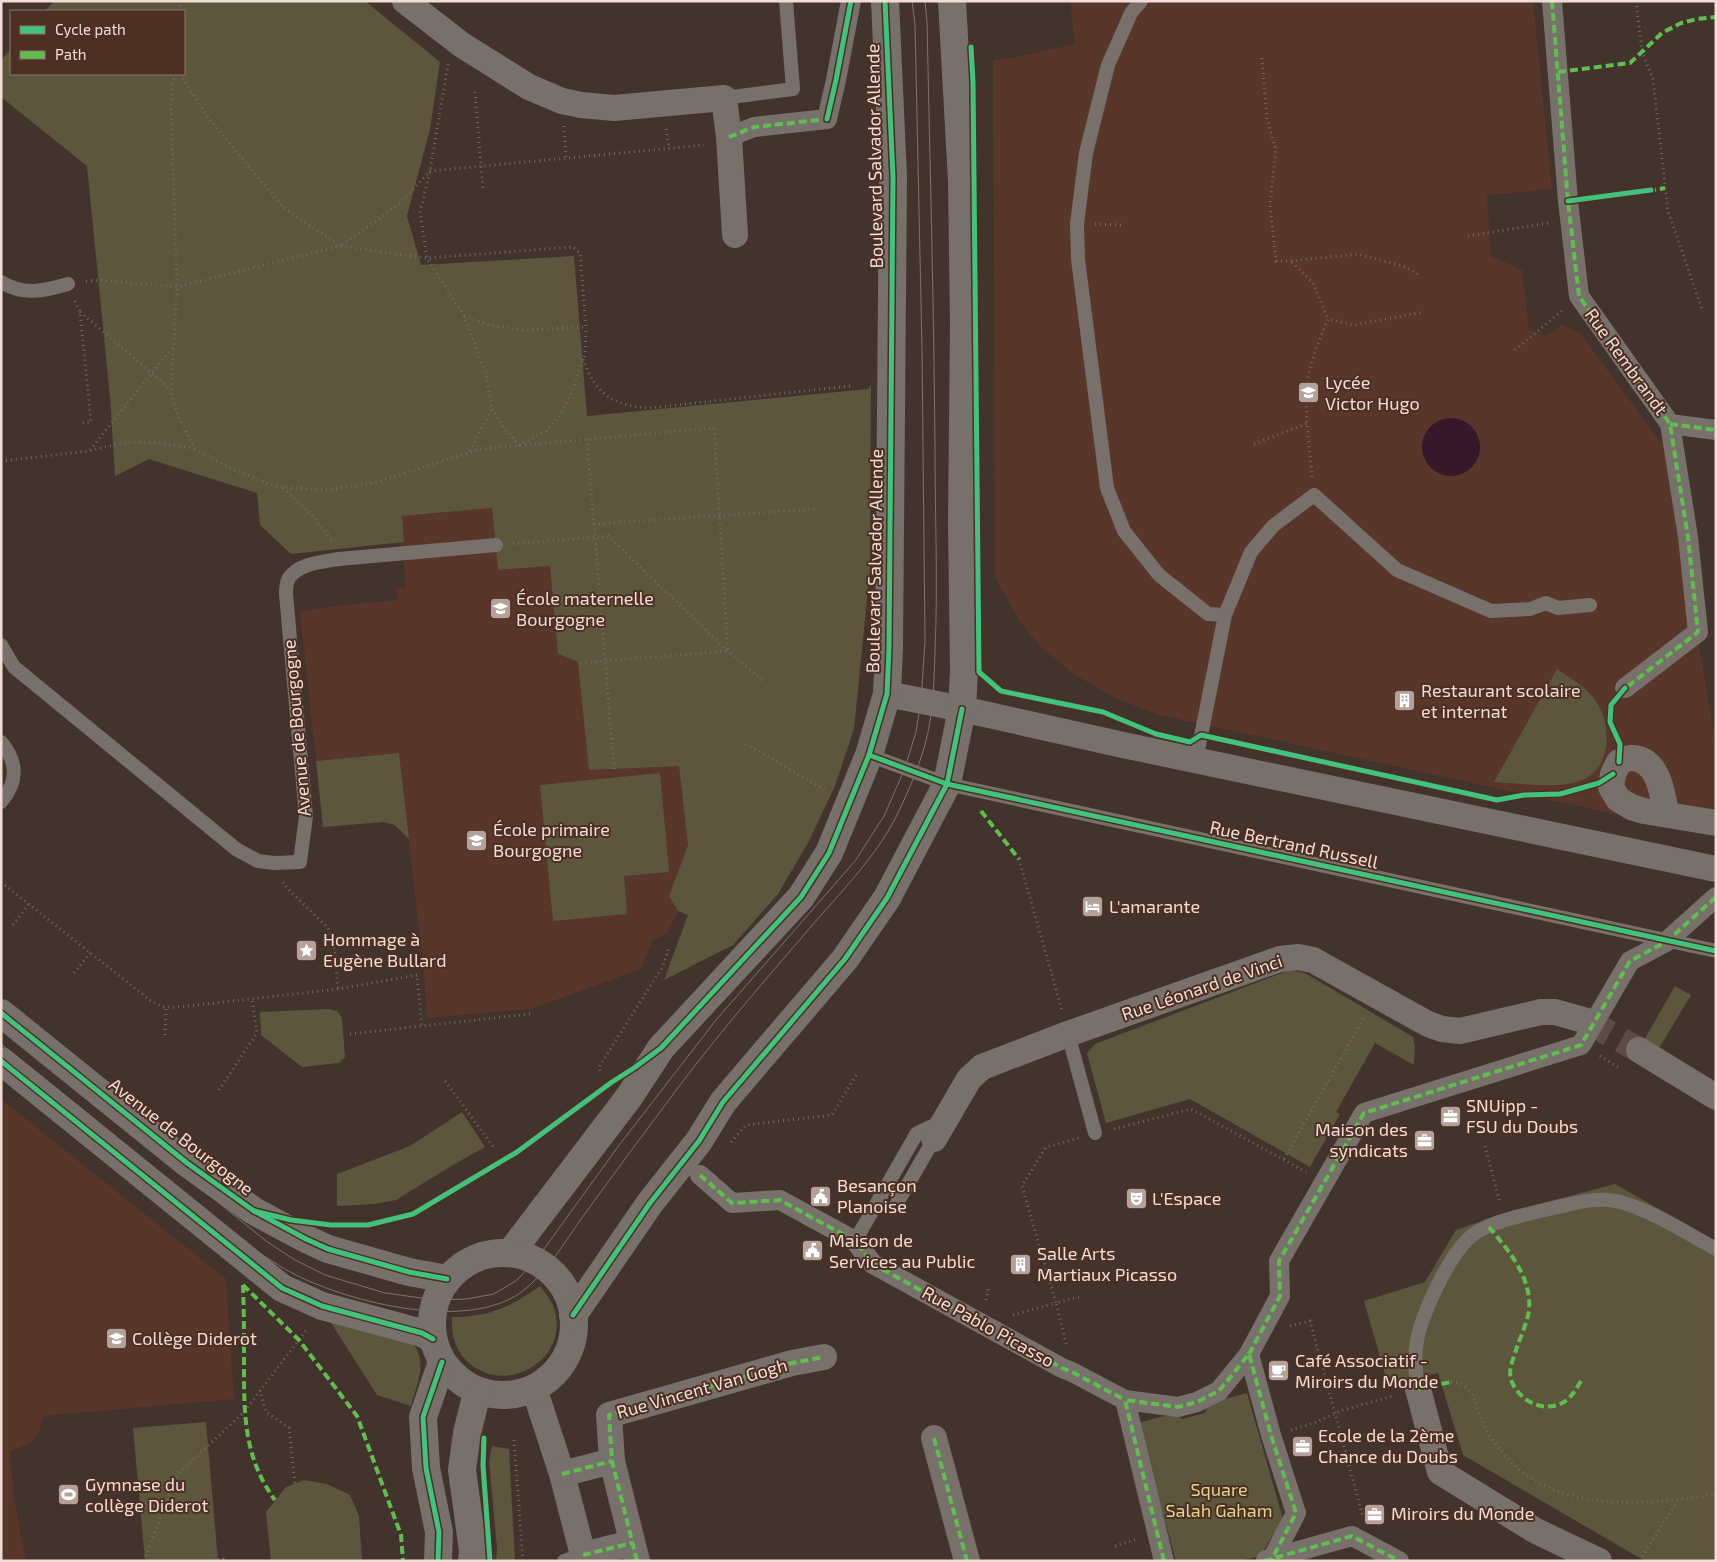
<svg xmlns="http://www.w3.org/2000/svg" width="1717" height="1562" font-family="'Exo 2',sans-serif">
	<rect width="100%" height="100%" fill="#43332d"/>
	<g fill="#583629">
		<path d="M1070,1H1533L1552,189L1487,195L1491,256L1522,270L1529,329L1547,336L1562,325L1580,333L1666,449L1716,745V836L1160,715L1117,699L1074,674L1041,647L1020,622L995,577L993,60L1016,57L1075,44Z"/>
		<path d="M492,508L498,570L550,566L558,654L578,662L679,766L688,845L669,896L678,911L667,934L652,940L641,969L531,1009L427,1018L424,974L399,753L316,761L300,611L335,606L398,600L396,588L406,587L401,542H404L401,516Z"/>
		<path d="M1,1099L226,1279L234,1399L44,1416L39,1432L29,1444L10,1451L14,1499L26,1561H1Z"/>
	</g>
	<g fill="#5c563d">
		<path d="M54,1H365L440,62L430,129L407,216L421,265L574,256L587,416L868,389L871,385L870,569L854,729L835,786L809,841L778,894L733,945L664,980L688,915L678,911L669,896L688,845L679,766L589,770L578,662L558,654L550,566L498,570L492,508L402,516L404,542L291,554L260,525L257,493L149,459L115,476L110,397L87,166L1,97V60L11,49V74H184V11H45Z"/>
		<path d="M1557,669C1570,678 1583,685 1593,697C1612,720 1614,767 1582,780C1558,790 1520,783 1494,782Z"/>
		<path d="M399,753L409,839L395,825L384,822L323,827L316,761Z"/>
		<path d="M660,773L669,872L624,876L627,914L553,921L540,785Z"/>
		<path d="M1290,970L1305,973L1413,1037L1415,1047L1414,1065L1375,1043L1336,1112L1340,1114L1310,1167L1190,1099L1106,1123L1087,1053L1095,1044Z"/>
		<path d="M1675,986L1691,995L1658,1050L1643,1042Z"/>
		<path d="M329,1009L337,1011L342,1018L345,1057L339,1063L302,1067L261,1035L260,1012Z"/>
		<path d="M462,1112L485,1147L448,1168L396,1200L375,1204L337,1206V1174L410,1146Z"/>
		<path d="M1615,1184L1716,1241V1561H1645L1463,1455L1438,1373L1388,1385L1364,1301L1425,1282L1456,1230L1511,1211Z"/>
		<path d="M540,1286C546,1294 553,1302 555,1312C568,1362 504,1396 468,1362C455,1350 451,1334 452,1317C489,1317 510,1307 540,1286Z"/>
		<path d="M330,1321L412,1343C429,1361 416,1386 411,1406L377,1395Z"/>
		<path d="M1247,1393L1283,1519L1260,1556L1240,1561H1176L1138,1423L1172,1414L1182,1419L1205,1413L1209,1403Z"/>
		<path d="M206,1422L218,1561H145L133,1428Z"/>
		<path d="M492,1446L509,1449L515,1561H496L497,1548L489,1461Z"/>
		<path d="M304,1480L327,1484L350,1495L359,1516L362,1561H271L266,1512L286,1487Z"/>
	</g>
	<circle fill="#36182a" cx="1451" cy="447" r="29"/>
	<g fill="none" stroke-linecap="round" stroke-linejoin="round">
		<path stroke="#5d4c46" stroke-width="26" stroke-dasharray="26 13" stroke-linecap="butt" d="M1587,1021L1639,1050"/>
		<g stroke="#736a65" stroke-width="3" stroke-dasharray="1 4" stroke-linecap="butt">
			<path d="M1636,1L1642,52L1653,79L1668,211L1703,312"/>
			<path d="M178,11L181,1"/>
			<path d="M1262,58L1267,119L1276,150L1270,205L1276,261H1291L1358,254L1406,267L1421,276"/>
			<path d="M448,64L430,171L420,212L427,258L464,316L486,374L492,409L467,455"/>
			<path d="M174,74L171,104L177,287L171,390L176,411L195,449L230,468L269,484L282,487L326,490L374,483L481,449L714,428L728,651L578,663"/>
			<path d="M180,74L210,120L284,208L340,246L375,222L400,203L430,171L704,145"/>
			<path d="M475,92L483,189"/>
			<path d="M564,126L566,158"/>
			<path d="M666,129L669,148"/>
			<path d="M1095,224L1123,225"/>
			<path d="M1468,236L1549,223"/>
			<path d="M1292,262L1313,283L1328,319"/>
			<path d="M86,281L100,280L177,287L340,246L427,258L573,247L580,253L586,327L523,330L489,325L464,316"/>
			<path d="M75,301L80,312L91,422L81,423"/>
			<path d="M80,312L170,389"/>
			<path d="M1515,350L1563,310"/>
			<path d="M583,359C595,394 613,406 650,408L850,386"/>
			<path d="M492,409L505,429L519,445L546,431L560,416L572,391L585,355L586,327"/>
			<path d="M587,439L614,769"/>
			<path d="M1254,444L1308,423"/>
			<path d="M90,450L172,348"/>
			<path d="M1,461L89,451L126,442L161,443L195,449"/>
			<path d="M1312,477C1310,449 1304,411 1307,383C1309,364 1321,337 1328,319L1354,325L1424,312"/>
			<path d="M283,488L313,516L333,542"/>
			<path d="M594,524L819,509"/>
			<path d="M513,544L608,536L728,651L764,682"/>
			<path d="M746,744L827,791"/>
			<path d="M1019,859L1062,1010"/>
			<path d="M1,882L151,1001L163,1007H179L338,989L417,975L422,1027"/>
			<path d="M283,882L287,888L328,928L334,944L338,989"/>
			<path d="M13,925L29,904"/>
			<path d="M74,973L90,953"/>
			<path d="M350,1034L530,1014"/>
			<path d="M165,1035L166,1007"/>
			<path d="M1600,1056L1620,1068"/>
			<path d="M600,1071L599,1067L663,966L669,947"/>
			<path d="M445,1081L495,1149"/>
			<path d="M219,1090L257,1033L252,999"/>
			<path d="M1114,1129L1191,1109L1306,1172"/>
			<path d="M731,1142L746,1125L832,1115L858,1072"/>
			<path d="M1485,1146L1500,1203"/>
			<path d="M1284,1159L1365,1016"/>
			<path d="M986,1300L989,1286"/>
			<path d="M1013,1315L1056,1303L1022,1186L1046,1147L1079,1138"/>
			<path d="M1290,1326L1310,1321L1363,1517"/>
			<path d="M1066,1344L1056,1303L1079,1297"/>
			<path d="M1451,1382C1478,1383 1476,1415 1488,1433C1498,1449 1512,1464 1527,1475C1576,1512 1659,1504 1716,1494"/>
			<path d="M260,1390L266,1412L289,1428L295,1484"/>
			<path d="M1291,1430L1314,1423L1343,1410L1393,1396"/>
			<path d="M514,1440L523,1561"/>
			<path d="M1115,1546L1137,1539"/>
			<path d="M144,1561L177,1475L244,1412L308,1328"/>
			<path d="M203,1561L223,1559V1561"/>
			<path d="M1640,1561L1677,1501"/>
		</g>
		<g stroke="#77706b" stroke-width="14">
			<path d="M1141,1L1131,13L1108,65L1086,153L1077,224L1078,259L1107,488L1124,531L1159,575L1208,614L1225,615L1251,552L1273,526L1314,495L1397,570L1491,611L1530,609L1546,603L1558,608L1590,605"/>
			<path d="M724,98L793,89L786,1"/>
			<path d="M1,282C24,296 44,291 68,284"/>
			<path d="M1,645L14,667L236,849L258,861L274,863L300,862L306,816L286,594C286,589 287,581 289,578C299,563 323,562 339,559L496,545"/>
			<path d="M1,742C18,762 18,782 1,802"/>
			<path d="M869,755L947,784L1716,951"/>
			<path d="M1196,761L1225,615"/>
			<path d="M1068,1034L1095,1133"/>
			<path d="M896,1205L934,1139"/>
			<path d="M855,1241L917,1133L939,1123"/>
			<path d="M1418,1389C1416,1375 1414,1362 1416,1347C1419,1319 1450,1251 1474,1234C1494,1220 1526,1215 1549,1209C1569,1205 1589,1198 1609,1200C1640,1203 1688,1234 1716,1249"/>
			<path d="M564,1561L583,1555"/>
		</g>
		<g stroke="#77706b" stroke-width="20">
			<path d="M1552,1L1568,201L1579,296L1670,424L1688,537L1698,632L1625,688"/>
			<path d="M729,137L754,127L827,119L836,80L851,1"/>
			<path d="M1670,424L1716,430"/>
			<path d="M700,1175L732,1203L780,1200L855,1241L873,1264L1062,1368L1072,1372L1125,1400"/>
			<path d="M1249,1354L1280,1296L1279,1261L1364,1113L1581,1045L1630,961L1666,942L1716,897"/>
			<path d="M1266,1560L1352,1536L1399,1561"/>
			<path d="M1164,1561L1125,1400L1178,1407L1197,1402L1219,1391L1249,1354L1271,1435L1296,1513L1271,1561"/>
		</g>
		<g stroke="#77706b" stroke-width="26">
			<path d="M405,1L462,45L529,87L562,101L581,105L614,108L724,98L729,137L735,235"/>
			<path d="M887,694L962,709L1123,745L1716,869"/>
			<path d="M1666,814C1663,794 1658,757 1630,758C1627,758 1622,761 1619,762L1613,774L1611,787L1618,799L1631,807L1644,811L1716,823"/>
			<path d="M1639,1050L1716,1097"/>
			<path d="M934,1139L969,1079L982,1067L1068,1034L1280,959L1298,957L1313,960L1428,1024L1442,1029L1460,1031L1541,1012H1555L1587,1021"/>
			<path d="M534,1388L562,1474L583,1555L632,1543"/>
			<path d="M1418,1389L1440,1472L1536,1531L1599,1561"/>
			<path d="M934,1438L967,1561"/>
			<path d="M562,1474L612,1461"/>
			<path d="M637,1561L612,1461L609,1415L792,1363L824,1357"/>
		</g>
		<g stroke="#77706b" stroke-width="28">
			<path d="M1,1013L187,1163L254,1211L306,1239L328,1249L409,1272L447,1279"/>
			<path d="M1,1061L282,1288L322,1306L422,1333L433,1339"/>
			<path d="M511,1252L629,1097L661,1048L801,897L829,853L869,755L887,694L889,648L893,177L885,1"/>
			<circle cx="503" cy="1324" r="71"/>
			<path d="M573,1315L650,1203L699,1141L723,1102L845,959L887,898L947,784L962,709L964,671L962,522L964,322L962,181L952,1"/>
			<path d="M438,1561L439,1532L426,1468L423,1417L442,1362"/>
			<path d="M472,1561L473,1551L462,1470L467,1433L475,1401L481,1392"/>
		</g>
		<g stroke="#7c736e" stroke-width="1">
			<path d="M1,1027L266,1241L295,1260L325,1275L385,1293L436,1300L467,1299L494,1294L517,1280L536,1260L620,1144L716,1020L855,861L884,816L905,768L916,732L921,701L925,641L922,349L915,24L912,1"/>
			<path d="M1,1044C59,1090 117,1137 174,1185C211,1215 253,1253 296,1275C352,1303 465,1331 520,1293C547,1274 564,1242 584,1215C615,1172 648,1128 680,1085C721,1031 765,980 809,929C839,894 875,858 896,817C909,790 922,761 928,732C934,705 934,678 935,651C938,584 935,516 935,448C934,306 930,165 927,23L925,1"/>
		</g>
		<g stroke="#5fbe4e" stroke-width="4" stroke-dasharray="8 4" stroke-linecap="butt">
			<path d="M1552,1L1568,201L1579,296L1670,424L1688,537L1698,632L1623,690"/>
			<path d="M1558,72L1630,63L1662,33L1681,23L1697,19L1716,17"/>
			<path d="M729,137L754,127L827,119L828,115"/>
			<path d="M1648,191L1665,188"/>
			<path d="M1670,424L1716,430"/>
			<path d="M981,811L1019,859"/>
			<path d="M700,1175L732,1203L780,1200L855,1241L873,1264L1062,1368L1072,1372L1125,1400"/>
			<path d="M1489,1227C1509,1251 1532,1277 1529,1311C1527,1322 1521,1336 1517,1347C1514,1357 1508,1369 1511,1380C1519,1401 1544,1414 1564,1402C1572,1397 1576,1389 1581,1381"/>
			<path d="M243,1285L299,1340L357,1416L401,1535L403,1561"/>
			<path d="M243,1285C244,1312 244,1339 244,1365C244,1415 244,1458 275,1500"/>
			<path d="M1249,1354L1280,1296L1279,1261L1364,1113L1581,1045L1630,961L1666,942L1716,897"/>
			<path d="M1418,1389L1451,1382"/>
			<path d="M934,1438L967,1561"/>
			<path d="M562,1474L612,1461"/>
			<path d="M583,1555L632,1543"/>
			<path d="M637,1561L612,1461L609,1415L792,1363L824,1357"/>
			<path d="M1164,1561L1125,1400L1178,1407L1197,1402L1219,1391L1249,1354L1271,1435L1296,1513L1271,1561"/>
			<path d="M1264,1561L1352,1536L1399,1561"/>
		</g>
		<defs>
			<g id="cycleway">
				<path d="M971,47L973,82L979,672L1001,691L1103,712L1156,734L1190,742L1201,735L1497,800L1524,795L1560,794L1599,783L1613,774"/>
				<path d="M827,119L836,80L851,1"/>
				<path d="M1568,201L1651,190"/>
				<path d="M869,755L947,784L1716,951"/>
				<path d="M1619,762L1620,744L1610,722L1611,705L1625,688"/>
				<path d="M1,1013L187,1163L254,1211L306,1239L328,1249L409,1272L447,1279"/>
				<path d="M1,1061L282,1288L322,1306L422,1333L433,1339"/>
				<path d="M254,1211L291,1220L331,1225H368L413,1214L517,1152L612,1082L634,1068L661,1048L801,897L829,853L869,755L887,694L889,648L893,177L885,1"/>
				<path d="M573,1315L650,1203L699,1141L723,1102L845,959L887,898L947,784L962,709"/>
				<path d="M484,1438L483,1465L490,1561"/>
				<path d="M438,1561L439,1532L426,1468L423,1417L442,1362"/>
			</g>
		</defs>
		<use href="#cycleway" stroke="#4d2f23" stroke-width="8"/>
		<use href="#cycleway" stroke="#40c37c" stroke-width="5"/>
	</g>
	<defs>
		<symbol id="school-square" viewBox="-11 -11 22 22"><rect x="-9" y="-9" width="18" height="18" rx="4" fill="#b4a29a" stroke="#4d2f23"/><path d="M0-5L7-2L0 1L-7-2ZM-4 1L0 2.5L4 1V4Q0 6-4 4Z" fill="#fff"/></symbol>
		<symbol id="building-square" viewBox="-11 -11 22 22"><rect x="-9" y="-9" width="18" height="18" rx="4" fill="#b4a29a" stroke="#4d2f23"/><path d="M-4-6H4V6H1V3H-1V6H-4ZM-2.5-4.3h1.7v1.8h-1.7ZM.8-4.3h1.7v1.8H.8ZM-2.5-1h1.7V.8h-1.7ZM.8-1h1.7V.8H.8Z" fill="#fff"/></symbol>
		<symbol id="hotel-square" viewBox="-11 -11 22 22"><rect x="-9" y="-9" width="18" height="18" rx="4" fill="#b4a29a" stroke="#4d2f23"/><path d="M-6-4.5h1.5V1H6V5H4.5V3h-9V5H-6ZM-4 0a1.8 1.8 0 1 1 3.6 0ZM.5 0V-2.5h3Q6-2.5 6 0Z" fill="#fff"/></symbol>
		<symbol id="sight-square" viewBox="-11 -11 22 22"><rect x="-9" y="-9" width="18" height="18" rx="4" fill="#b4a29a" stroke="#4d2f23"/><path d="M0-6L1.8-2.2L6-1.7L2.9 1.2L3.7 5.4L0 3.3L-3.7 5.4L-2.9 1.2L-6-1.7L-1.8-2.2Z" fill="#fff"/></symbol>
		<symbol id="office-square" viewBox="-11 -11 22 22"><rect x="-9" y="-9" width="18" height="18" rx="4" fill="#b4a29a" stroke="#4d2f23"/><path d="M-6-3h4V-5.5h4V-3h4V5H-6ZM-1-4.5V-3h2v-1.5ZM-6 0V1H6V0Z" fill="#fff"/></symbol>
		<symbol id="civic-square" viewBox="-11 -11 22 22"><rect x="-9" y="-9" width="18" height="18" rx="4" fill="#b4a29a" stroke="#4d2f23"/><path d="M-.6-6.5H3V-4.5H.6V-3L4-1V1h2V6H-6V1h2V-1L-.6-3ZM-1.2 2.5V6h2.4V2.5Z" fill="#fff"/></symbol>
		<symbol id="theatre-square" viewBox="-11 -11 22 22"><rect x="-9" y="-9" width="18" height="18" rx="4" fill="#b4a29a" stroke="#4d2f23"/><path d="M-5-5.5Q0-4 5-5.5V0Q5 5 0 6Q-5 5-5 0ZM-3.3-2.5H-1v1.5H-3.3ZM1-2.5H3.3v1.5H1ZM-2.8 1Q0 5.5 2.8 1Z" fill="#fff"/></symbol>
		<symbol id="cafe-square" viewBox="-11 -11 22 22"><rect x="-9" y="-9" width="18" height="18" rx="4" fill="#b4a29a" stroke="#4d2f23"/><path d="M-5.5-4.5H6V0H3Q3 3.5 0 3.5H-2.5Q-5.5 3.5-5.5 0ZM3-3.2v2h1.7v-2ZM-6 4.5H4V6H-6Z" fill="#fff"/></symbol>
		<symbol id="stadium-square" viewBox="-11 -11 22 22"><rect x="-9" y="-9" width="18" height="18" rx="4" fill="#b4a29a" stroke="#4d2f23"/><path d="M0-5a6.5 5 0 1 0 0 10a6.5 5 0 1 0 0-10ZM-3.5-1.8h7v3.6h-7Z" fill="#fff"/></symbol>
	</defs>
	<g fill-rule="evenodd">
		<use href="#school-square" x="1296" y="380" width="25" height="25"/>
		<use href="#school-square" x="488" y="596" width="25" height="25"/>
		<use href="#building-square" x="1392" y="688" width="25" height="25"/>
		<use href="#school-square" x="464" y="828" width="25" height="25"/>
		<use href="#hotel-square" x="1080" y="894" width="25" height="25"/>
		<use href="#sight-square" x="294" y="938" width="25" height="25"/>
		<use href="#office-square" x="1438" y="1104" width="25" height="25"/>
		<use href="#office-square" x="1412" y="1128" width="25" height="25"/>
		<use href="#civic-square" x="808" y="1184" width="25" height="25"/>
		<use href="#theatre-square" x="1124" y="1186" width="25" height="25"/>
		<use href="#civic-square" x="800" y="1238" width="25" height="25"/>
		<use href="#building-square" x="1008" y="1252" width="25" height="25"/>
		<use href="#school-square" x="104" y="1326" width="25" height="25"/>
		<use href="#cafe-square" x="1266" y="1358" width="25" height="25"/>
		<use href="#office-square" x="1290" y="1434" width="25" height="25"/>
		<use href="#stadium-square" x="56" y="1482" width="25" height="25"/>
		<use href="#office-square" x="1362" y="1502" width="25" height="25"/>
	</g>
	<g text-anchor="middle" stroke-width="4" stroke-linejoin="round" paint-order="stroke">
		<g font-size="18" fill="#f1ddd5" stroke="#4d2f23">
			<text transform="translate(875 156) rotate(-91)" y="6">Boulevard Salvador Allende</text>
			<text transform="translate(1626 362) rotate(54)" y="6">Rue Rembrandt</text>
			<text transform="translate(875 561) rotate(-89)" y="6">Boulevard Salvador Allende</text>
			<text transform="translate(297 728) rotate(-95)" y="6">Avenue de Bourgogne</text>
			<text transform="translate(1294 845) rotate(12)" y="6">Rue Bertrand Russell</text>
			<text transform="translate(1202 988) rotate(-19)" y="6">Rue Léonard de Vinci</text>
			<text transform="translate(181 1137) rotate(38)" y="6">Avenue de Bourgogne</text>
			<text transform="translate(988 1327) rotate(29)" y="6">Rue Pablo Picasso</text>
			<text transform="translate(702 1389) rotate(-16)" y="6">Rue Vincent Van Gogh</text>
		</g>
		<g font-size="18" fill="#f1ddd5" stroke="#4d2f23" text-anchor="start">
			<text x="1325" y="389">Lycée<tspan x="1325" dy="21">Victor Hugo</tspan></text>
			<text x="516" y="605">École maternelle<tspan x="516" dy="21">Bourgogne</tspan></text>
			<text x="1421" y="697">Restaurant scolaire<tspan x="1421" dy="21">et internat</tspan></text>
			<text x="493" y="836">École primaire<tspan x="493" dy="21">Bourgogne</tspan></text>
			<text x="1109" y="913">L'amarante</text>
			<text x="323" y="946">Hommage à<tspan x="323" dy="21">Eugène Bullard</tspan></text>
			<text x="1466" y="1112">SNUipp -<tspan x="1466" dy="21">FSU du Doubs</tspan></text>
			<text x="1408" y="1136" text-anchor="end">Maison des<tspan x="1408" dy="21">syndicats</tspan></text>
			<text x="837" y="1192">Besançon<tspan x="837" dy="21">Planoise</tspan></text>
			<text x="1152" y="1205">L'Espace</text>
			<text x="829" y="1247">Maison de<tspan x="829" dy="21">Services au Public</tspan></text>
			<text x="1037" y="1260">Salle Arts<tspan x="1037" dy="21">Martiaux Picasso</tspan></text>
			<text x="132" y="1345">Collège Diderot</text>
			<text x="1295" y="1367">Café Associatif -<tspan x="1295" dy="21">Miroirs du Monde</tspan></text>
			<text x="1318" y="1442">Ecole de la 2ème<tspan x="1318" dy="21">Chance du Doubs</tspan></text>
			<text x="85" y="1491">Gymnase du<tspan x="85" dy="21">collège Diderot</tspan></text>
			<text x="1391" y="1520">Miroirs du Monde</text>
		</g>
		<g font-size="18" fill="#dfd58f" stroke="#4d2f23">
			<text x="1219" y="1496">Square<tspan x="1219" dy="21">Salah Gaham</tspan></text>
		</g>
	</g>
	<rect width="1717" height="1562" fill="none" stroke="#f1ddd5" stroke-width="5"/>
	<rect x="10" y="10" width="175" height="65" fill="#4d2f23" stroke="#8f756a"/>
	<rect x="20" y="26" width="25" height="8" fill="#40c37c" stroke="#8f756a"/>
	<text x="55" y="35" font-size="15" fill="#f1ddd5">Cycle path</text>
	<rect x="20" y="51" width="25" height="8" fill="#5fbe4e" stroke="#8f756a"/>
	<text x="55" y="60" font-size="15" fill="#f1ddd5">Path</text>
</svg>
